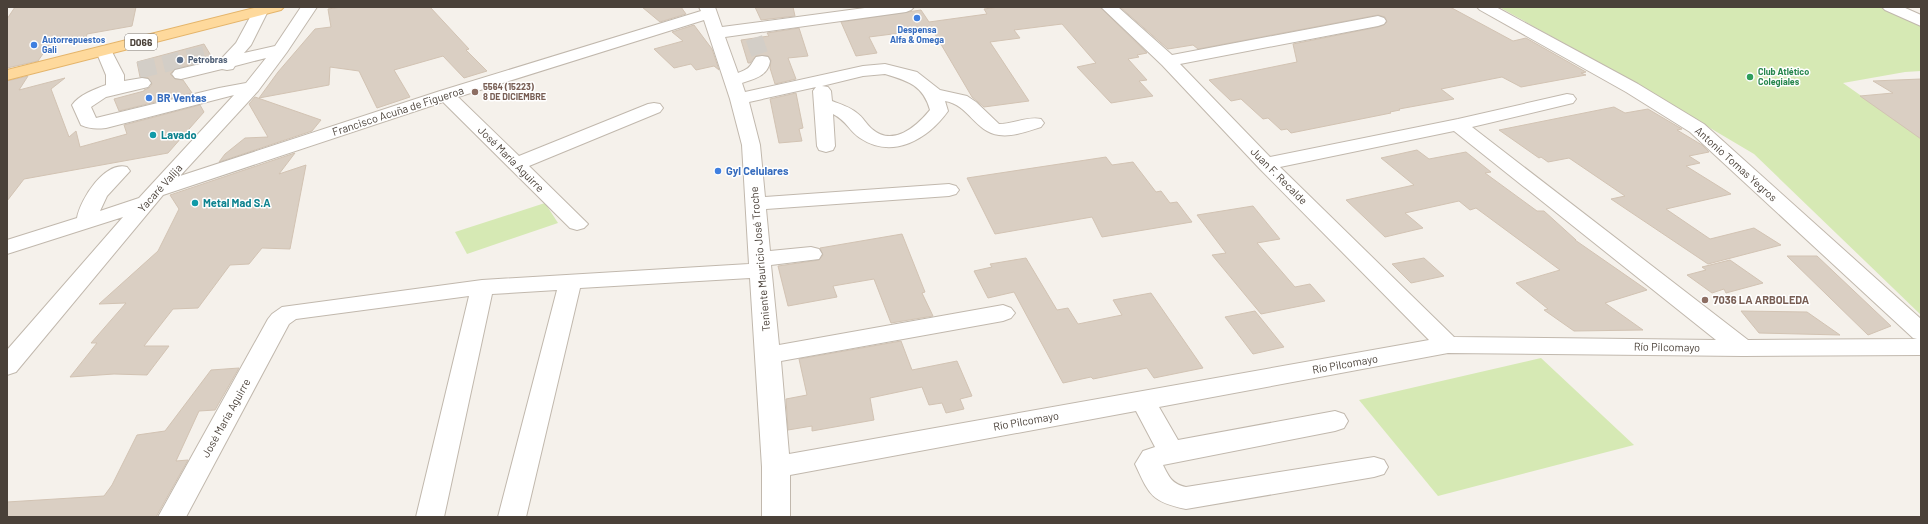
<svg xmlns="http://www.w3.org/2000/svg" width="1928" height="524" font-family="Barlow,sans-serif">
	<rect width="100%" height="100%" fill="#f5f1eb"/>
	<g fill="#d6e9b4">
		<path d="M1499,7H1885L1921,23V71L1905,72L1843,83L1921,138V315L1754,154L1612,70Z"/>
		<path d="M545,203L558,223L467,254L455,232Z"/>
		<path d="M1541,358L1634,445L1438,496L1359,400Z"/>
	</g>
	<g fill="#dacfc3" stroke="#d2c3b3">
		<path d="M15,7H136L132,26L87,34L86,38L49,45L38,61L7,68V19Z"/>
		<path d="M341,7H430L469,49L466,50L487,71L464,78L443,56L394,70L410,97L377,108L359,71L330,67L329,85L259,98L278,72L315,29L331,27L328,9Z"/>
		<path d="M642,7H681L686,14L660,22Z"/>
		<path d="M755,7H793L795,16L761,20Z"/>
		<path d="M999,7H1100L1147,53L1137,55L1139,57L1128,59L1147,80L1139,81L1153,96L1111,103L1077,67L1096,63L1062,24L1014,30L1020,38L990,42L1029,101L984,107L972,97L932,29L869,37L877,53L856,56L841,22L921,10L929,22L987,14L984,9Z"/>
		<path d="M1120,7H1450L1513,41L1526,38L1586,72L1581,73L1586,75L1521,87L1502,77L1441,89L1454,99L1399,109L1400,110L1390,112L1391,113L1291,133L1287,129L1281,130L1268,118L1263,119L1241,99L1231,101L1209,80L1297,62L1293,44L1378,27L1384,25L1387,22L1385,17L1378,15L1198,49L1193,45L1168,49Z"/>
		<path d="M694,25L712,49L719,70L714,66L696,70L691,64L674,68L654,49L683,41L672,32Z"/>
		<path d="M799,28L808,56L788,58L796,79L775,84L770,68L771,60L768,56H756L750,63H748L741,40L769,36L767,33Z"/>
		<path d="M204,44L213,59L175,69L170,74L175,79L183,80L192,93L119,111L114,99L144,91V90L149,88L152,84L148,78L140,77L137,62Z"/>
		<path d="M28,76L19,90L65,78L51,89L69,137L76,131L80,147L127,134L124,125L200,105L204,112L168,153L24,179L7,201V81Z"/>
		<path d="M1921,79V139L1860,96L1893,93L1873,81Z"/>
		<path d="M796,93L803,128L799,129L802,141L779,143L770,99Z"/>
		<path d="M255,97L321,120L312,131L219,162L225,154L245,138L268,137L249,104Z"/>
		<path d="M1614,107L1625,113L1648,109L1682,129L1677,130L1702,145L1709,152L1689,156L1700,163L1686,166L1731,194L1666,209L1710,239L1754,228L1781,245L1708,264L1611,199L1625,196L1569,158L1548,162L1541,157L1539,158L1499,130Z"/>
		<path d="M1417,150L1429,159L1466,152L1491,172L1485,173L1537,211H1544L1576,240H1575L1647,290L1605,303L1643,330L1574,331L1544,310L1548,309L1516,283L1560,270L1476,208L1470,210L1459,201L1405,213L1423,228L1385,237L1346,200L1414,185L1381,158Z"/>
		<path d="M295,153L279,174L306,165L290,249L262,248L249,264L230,265L198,308L173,309L144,346H169L147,375L114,374L70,377L97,343H91L126,303L99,304L158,251L179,209L170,195Z"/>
		<path d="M1106,157L1112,165L1133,162L1156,192L1161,191L1170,203L1177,202L1192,222L1102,237L1092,217L995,234L967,178Z"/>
		<path d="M1253,206L1280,239L1257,243L1295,287L1310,284L1325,301L1261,314L1212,255L1226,253L1197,215Z"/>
		<path d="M902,234L925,292L922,293L933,316L891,323L874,279L833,286L837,297L788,306L778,266L819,260L823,255L820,248Z"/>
		<path d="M1787,256H1817L1891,326L1868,335Z"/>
		<path d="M1026,258L1057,310L1068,308L1078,324L1122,315L1113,300L1151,293L1203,368L1154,378L1147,368L1093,379L1091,377L1063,383L1014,292L988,298L974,271L992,267L990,264Z"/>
		<path d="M1424,258L1444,276L1411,283L1392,264Z"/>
		<path d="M1730,260L1763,283L1726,293L1724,289L1712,293L1687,275L1706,270L1702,267Z"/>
		<path d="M1255,311L1284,347L1253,354L1225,317Z"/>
		<path d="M1741,311L1807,312L1840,335L1759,333Z"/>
		<path d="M901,341L912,370L957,361L972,396L960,399L964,409L946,413L942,403L929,405L922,387L870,398L874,420L812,431V426L788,430L786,399L807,395L799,359Z"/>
		<path d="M239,368L215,410L199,411L176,461L188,460L156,517H7V502L104,496L112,485L137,435L165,431L211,370Z"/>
	</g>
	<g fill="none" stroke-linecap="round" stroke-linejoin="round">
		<g stroke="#d3cec7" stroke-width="17" stroke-dasharray="17 8" stroke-linecap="butt">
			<path d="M754,38L762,61"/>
			<path d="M139,70L210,53"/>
		</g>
		<defs>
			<g id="minor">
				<path d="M263,7L268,11L251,45L244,53L275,46L301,7H317L287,52L258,91L180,176L440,91L701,11L699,7H715L722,27L872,7H914L911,10L906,12L725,37L738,73C751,68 749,67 756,57L762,56L768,57L770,61C768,76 754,79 742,83L745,92L863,66L885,64L917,72L940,90L967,96L976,102L999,124C1013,124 1028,116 1041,119L1044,123L1041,127C1028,131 1013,137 999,135C975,132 969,105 945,101L948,111C928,139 893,160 860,138C849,131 847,121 833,114L835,146L833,150L826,152L819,150L817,146L813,91L816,87L749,102L760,145L765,197L949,184L956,186L959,190L956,194L949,196L766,209L770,251L811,247L819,249L822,254L819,259L771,265L779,345L1003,305L1011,308L1015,313L1011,318L1003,321L781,361L789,454L1429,340L1259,168L1162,65L1101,7H1118L1172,55L1378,16L1384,18L1386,21L1384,24L1378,26L1180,64L1270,157L1458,119L1567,94L1573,95L1576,99L1573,103L1472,127L1748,340L1917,339L1913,338L1690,132L1626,92L1480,10L1477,7H1496L1638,84L1704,124L1921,319V355L1743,356L1448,353L1159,407L1178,440L1335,411L1344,414L1348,421L1344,428L1335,431L1163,465C1169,477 1172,484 1186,487L1374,457L1384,460L1388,467L1384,474L1374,477L1186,509C1151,502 1149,494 1135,464L1143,451L1155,447L1136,411L790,475V517H762V467L750,278L580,288L526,517H498L557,290L492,294L444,517H416L469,296L296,319L289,324L186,517H158L268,319L272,314L282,307L482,280L749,264L742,145L730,99L704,20L458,97L519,156L648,104L654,103L660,104L663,108L660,112L529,166L584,220L588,224L584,228L577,230L570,228L443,102L163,195L16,372L7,375V350L123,217L7,254V240L77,218C81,198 105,161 127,167L130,171L107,196L100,211L139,198L234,95L106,128C96,129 90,129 81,125L72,105C79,95 95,89 106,85V75L96,51L98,48L104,46L110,48L124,75V81L142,78L148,79L151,83L148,87L106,97L91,107L96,118L219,88L246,83L266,58L235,66L233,69L227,70L222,69L181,79L175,78L172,74L175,70L221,59L236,43L255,8ZM885,74C908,81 923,85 930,110C916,127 893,147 872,129C866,124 863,117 857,113C850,107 840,104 832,101L831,91L828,87L822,86L863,76ZM1454,131L1716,340L1454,337L1280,167Z"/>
				<path d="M1882,7H1903L1921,15V26L1885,10Z"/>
			</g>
			<path id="major" d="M258,7H284L281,10L7,80V70Z"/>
		</defs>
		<use href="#minor" stroke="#c1b8ad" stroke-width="2"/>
		<use href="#major" stroke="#e4b46a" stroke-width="2"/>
		<use href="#minor" fill="#fff" fill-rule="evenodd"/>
		<use href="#major" fill="#fed99c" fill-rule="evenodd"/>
	</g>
	<g fill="#3f7fe0" stroke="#fff" stroke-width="1.5">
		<circle cx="917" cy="18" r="4"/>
		<circle cx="34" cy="45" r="4"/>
		<circle cx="149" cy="98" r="4"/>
		<circle cx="718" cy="171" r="4"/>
	</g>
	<circle fill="#5c6f8a" stroke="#fff" stroke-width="1.5" cx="180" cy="60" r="4"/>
	<circle fill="#2e9e5b" stroke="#fff" stroke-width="1.5" cx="1750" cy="77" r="4"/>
	<g fill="#8d6e63" stroke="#fff" stroke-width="1.5">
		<circle cx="475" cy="92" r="4"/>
		<circle cx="1705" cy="300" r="4"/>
	</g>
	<g fill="#0f9aa8" stroke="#fff" stroke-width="1.5">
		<circle cx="153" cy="135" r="4"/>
		<circle cx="195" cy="203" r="4"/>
	</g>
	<g text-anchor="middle" stroke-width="3" stroke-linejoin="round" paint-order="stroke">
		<g font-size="9" font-weight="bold" fill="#366cbe" stroke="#fff">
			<text x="917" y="33">Despensa<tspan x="917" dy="10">Alfa &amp; Omega</tspan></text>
			<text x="42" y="43" text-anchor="start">Autorrepuestos<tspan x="42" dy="10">Gali</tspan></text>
		</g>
		<g font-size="9" font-weight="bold" fill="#4e5e75" stroke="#fff" text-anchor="start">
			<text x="188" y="63">Petrobras</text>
		</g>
		<g font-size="9" font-weight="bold" fill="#27864d" stroke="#fff" text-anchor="start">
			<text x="1758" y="75">Club Atlético<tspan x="1758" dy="10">Colegiales</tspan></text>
		</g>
		<g font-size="9" font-weight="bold" fill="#785e54" stroke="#fff" text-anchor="start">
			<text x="483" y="90">5564 (15223)<tspan x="483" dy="10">8 DE DICIEMBRE</tspan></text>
		</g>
		<rect fill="#fff" stroke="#807a74" stroke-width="1" x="125" y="34" width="32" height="16" rx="3"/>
		<g font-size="10" font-weight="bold" fill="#4a4139">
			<text x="141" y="46">D066</text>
		</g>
		<g font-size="11" font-weight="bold" fill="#366cbe" stroke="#fff" text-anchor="start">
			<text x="157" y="102">BR Ventas</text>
			<text x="726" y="175">Gyl Celulares</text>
		</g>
		<g font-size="11" fill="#4a4139" stroke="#fff">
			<text transform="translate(398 111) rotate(-18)" y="4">Francisco Acuña de Figueroa</text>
			<text transform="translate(511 159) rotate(45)" y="4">José María Aguirre</text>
			<text transform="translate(1736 164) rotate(42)" y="4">Antonio Tomas Yegros</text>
			<text transform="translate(1279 176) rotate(45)" y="4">Juan F. Recalde</text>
			<text transform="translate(160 188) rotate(-48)" y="4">Yacaré Valija</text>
			<text transform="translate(760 259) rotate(-95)" y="4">Teniente Mauricio José Troche</text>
			<text transform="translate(1667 347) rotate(1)" y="4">Río Pilcomayo</text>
			<text transform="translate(1345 364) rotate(-10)" y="4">Río Pilcomayo</text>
			<text transform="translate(226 418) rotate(-61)" y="4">José María Aguirre</text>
			<text transform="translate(1026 421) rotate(-10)" y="4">Río Pilcomayo</text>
		</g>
		<g font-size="11" font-weight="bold" fill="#0d838f" stroke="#fff" text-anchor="start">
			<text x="161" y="139">Lavado</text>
			<text x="203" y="207">Metal Mad S.A</text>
		</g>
		<g font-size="11" font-weight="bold" fill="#785e54" stroke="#fff" text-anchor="start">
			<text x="1713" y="304">7036 LA ARBOLEDA</text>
		</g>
	</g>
	<rect width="1928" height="524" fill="none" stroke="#4a4139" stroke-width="16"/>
</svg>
